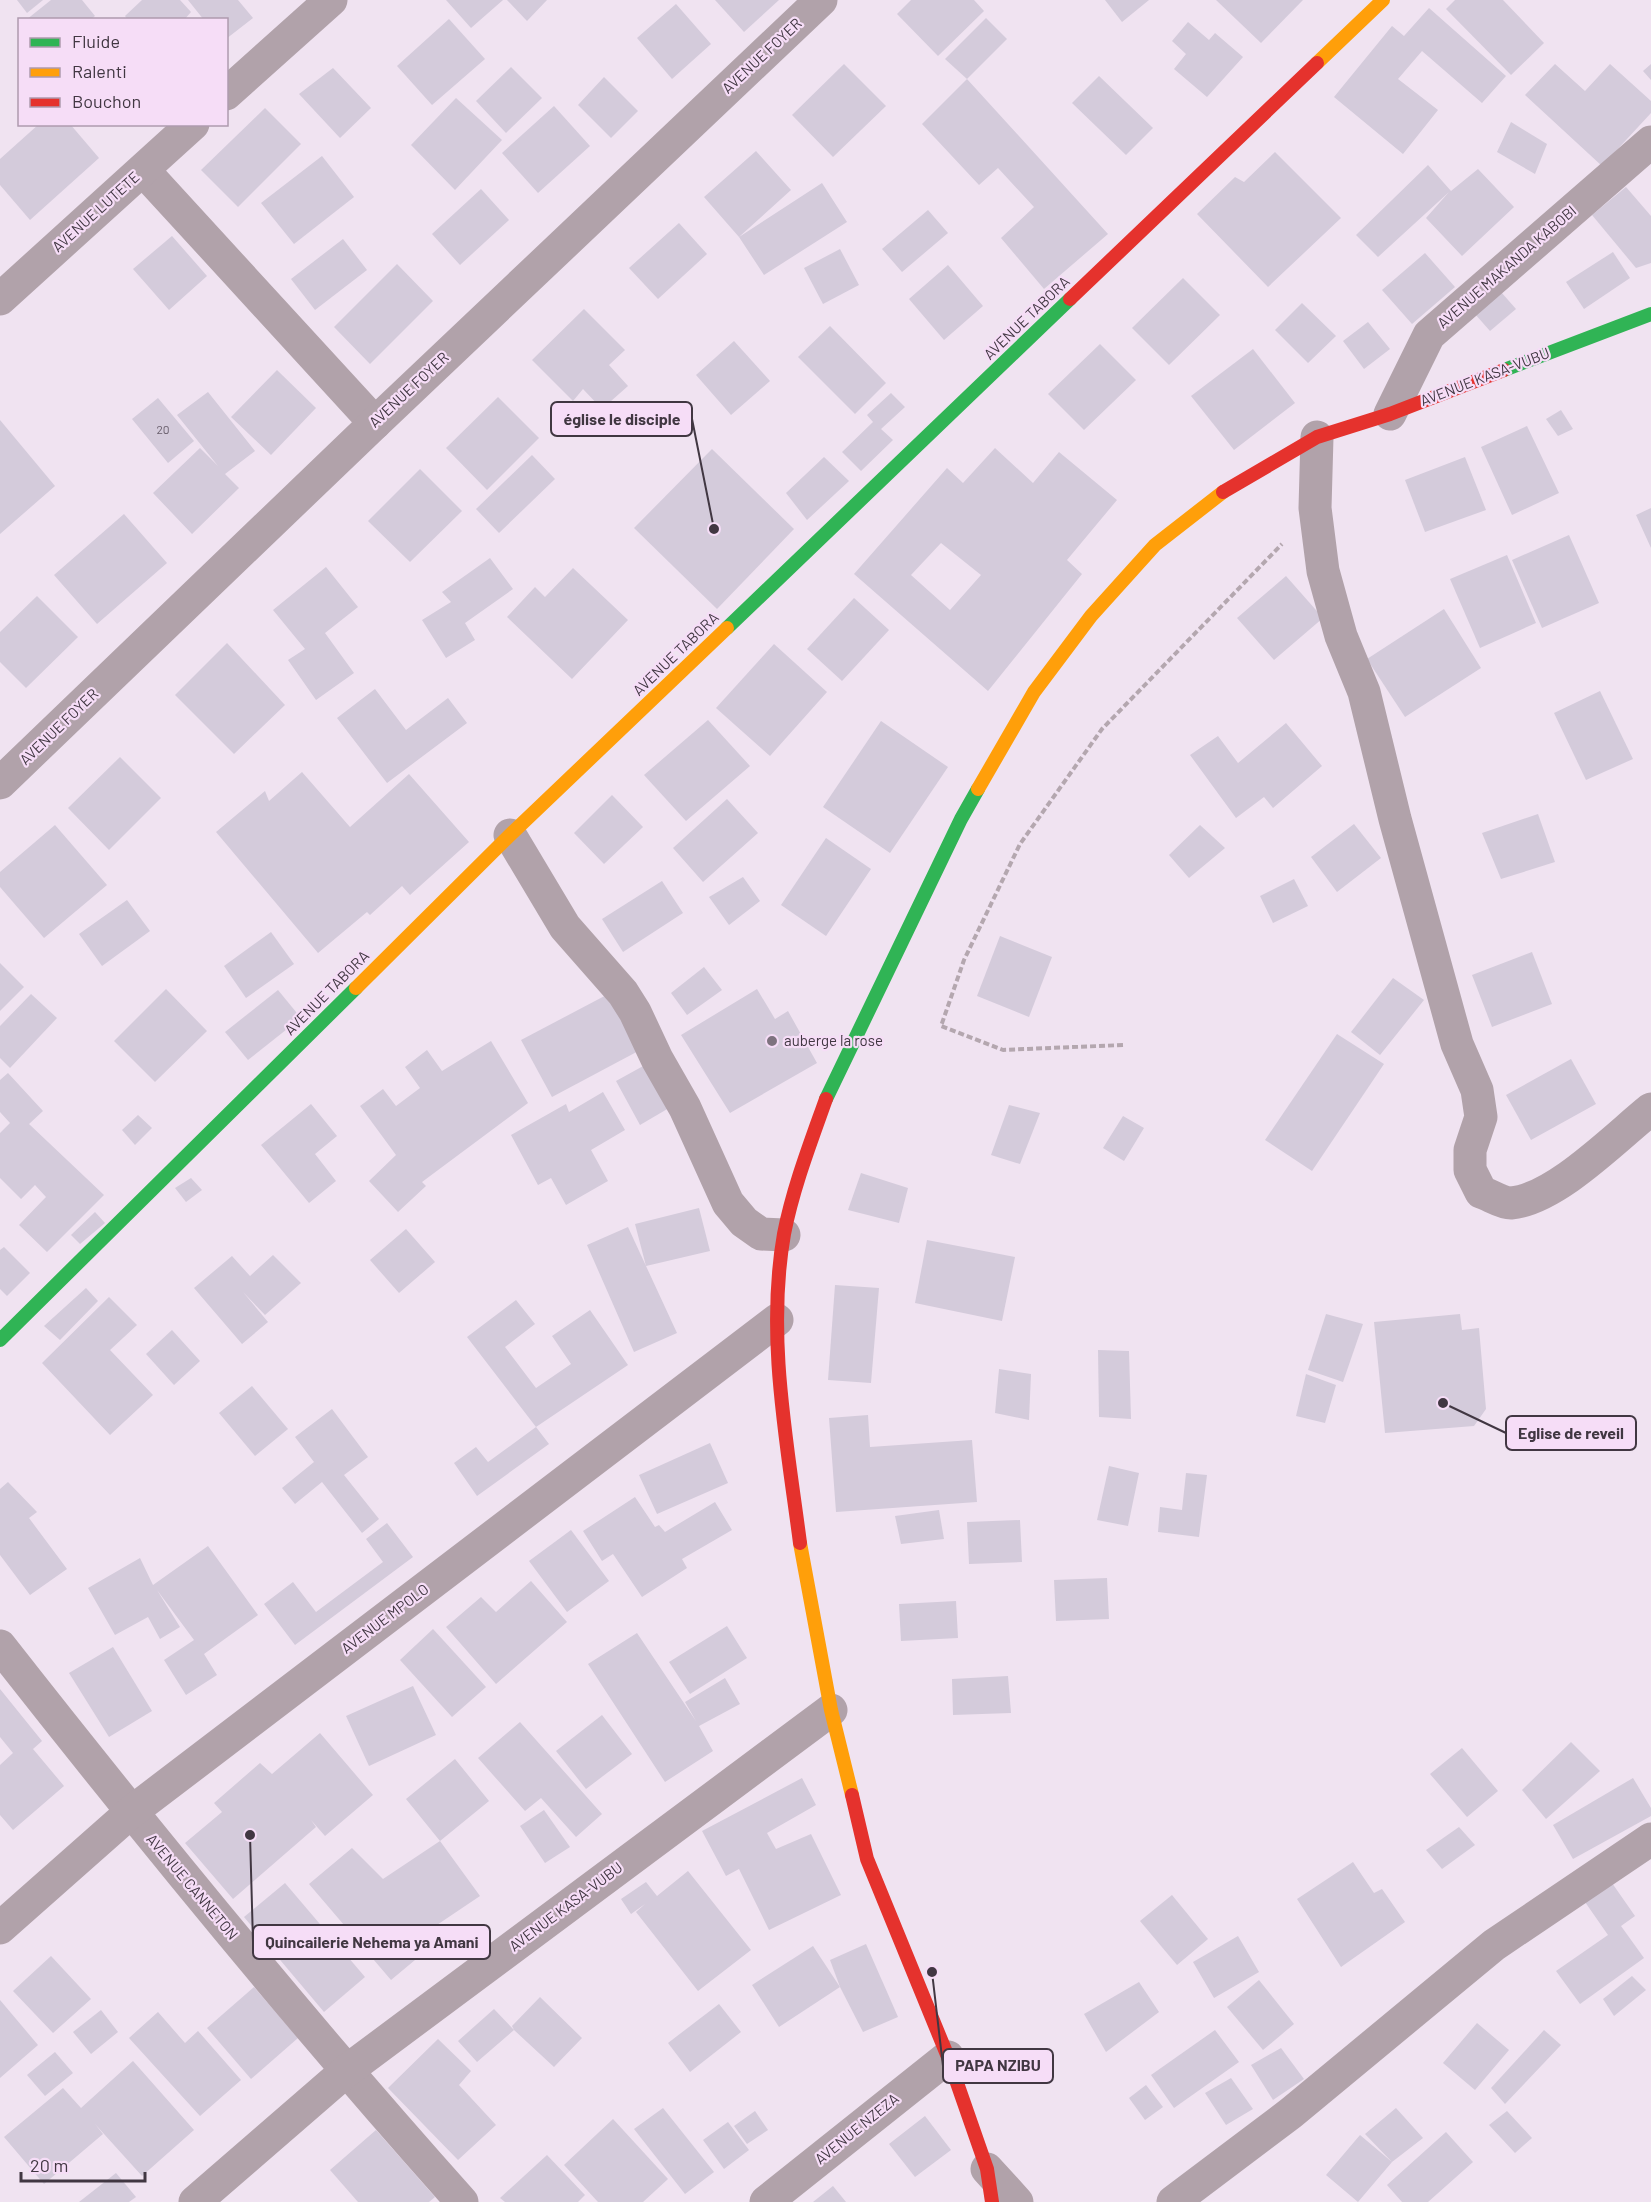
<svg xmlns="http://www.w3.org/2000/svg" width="1651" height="2202" font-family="Barlow,sans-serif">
	<rect width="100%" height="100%" fill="#f0e3f1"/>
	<g fill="#d4cbdb" fill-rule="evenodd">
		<path d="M17,0H43L27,13Z"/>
		<path d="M51,0H82L95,16L90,20H26Z"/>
		<path d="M142,0H180L191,12L184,20H128L125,16Z"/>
		<path d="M188,0H238L253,18L226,39V20H204Z"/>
		<path d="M446,0H503L471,28Z"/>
		<path d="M507,0H547L527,21Z"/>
		<path d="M715,0H779L744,32Z"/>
		<path d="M911,0H974L984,11L938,56L897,14Z"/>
		<path d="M1105,0H1149L1122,22Z"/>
		<path d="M1216,0H1303L1261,43Z"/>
		<path d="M1455,0H1503L1544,43L1511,75L1446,9Z"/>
		<path d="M676,4L711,44L672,79L637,38Z"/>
		<path d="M1429,8L1506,76L1482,103L1422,51L1398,79L1438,110L1403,154L1334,97L1392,26L1404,36Z"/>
		<path d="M986,18L1007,39L967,79L945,59Z"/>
		<path d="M449,19L485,59L432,105L397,66Z"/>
		<path d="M1188,22L1209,40L1215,33L1243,57L1207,97L1174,69L1186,54L1172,41Z"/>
		<path d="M844,64L886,106L833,157L792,115Z"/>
		<path d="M1555,64L1585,91L1610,64L1651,101V113L1602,166L1525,95Z"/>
		<path d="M1651,64V80L1643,71Z"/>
		<path d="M511,67L542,98L506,133L476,101Z"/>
		<path d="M333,68L371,108L340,138L299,94Z"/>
		<path d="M1099,76L1153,128L1126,155L1072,103Z"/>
		<path d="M604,77L638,111L611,138L578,105Z"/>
		<path d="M967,79L1108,234L1044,289L1001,238L1034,207L998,168L979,185L922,124Z"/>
		<path d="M456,98L502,140L455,190L411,145Z"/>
		<path d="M554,106L590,146L538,193L502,153Z"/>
		<path d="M265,108L301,144L238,207L201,170Z"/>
		<path d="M1511,122L1547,144L1535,174L1497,152Z"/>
		<path d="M39,124H70L99,158L30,220L0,185V159Z"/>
		<path d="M756,151L791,190L739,237L822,183L847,222L764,275L739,237L704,197Z"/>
		<path d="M1275,152L1341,218L1268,287L1197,214L1235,177L1244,182Z"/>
		<path d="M322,156L354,197L294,244L261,203Z"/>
		<path d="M1428,165L1451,191L1478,169L1514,207L1462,256L1426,218L1449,192L1378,257L1356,235Z"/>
		<path d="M1626,187L1651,216V263L1636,268L1592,215Z"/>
		<path d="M481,189L509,220L460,265L432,234Z"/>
		<path d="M928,210L948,233L902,272L882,249Z"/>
		<path d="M679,223L707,254L658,299L629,268Z"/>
		<path d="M172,236L207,276L169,310L133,269Z"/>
		<path d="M343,239L367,270L315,310L291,279Z"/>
		<path d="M840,249L859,285L823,304L804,268Z"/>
		<path d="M1613,252L1630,278L1584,309L1566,282Z"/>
		<path d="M1425,253L1455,287L1412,324L1382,290Z"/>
		<path d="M397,264L433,301L370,364L334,327Z"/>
		<path d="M948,265L983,306L944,340L909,299Z"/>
		<path d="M1183,278L1220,315L1169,365L1132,328Z"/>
		<path d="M1501,292L1516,309L1490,331L1475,314Z"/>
		<path d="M1302,303L1336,336L1308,363L1275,330Z"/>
		<path d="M584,309L625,350L609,365L628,386L602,409L583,389L573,401L532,360Z"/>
		<path d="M1368,322L1390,349L1364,369L1343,341Z"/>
		<path d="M830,326L886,383L855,414L798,357Z"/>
		<path d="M734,341L770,381L731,415L696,375Z"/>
		<path d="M1100,344L1136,380L1084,430L1048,394Z"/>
		<path d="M1253,349L1295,403L1234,450L1191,396Z"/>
		<path d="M277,370L316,408L271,455L231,417Z"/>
		<path d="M208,392L255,451L225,474L239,488L192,534L153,493L200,448L218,466L177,415Z"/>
		<path d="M891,393L905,407L881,429L893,440L861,471L842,452L873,422L867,415Z"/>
		<path d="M498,397L539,438L487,490L446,448Z"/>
		<path d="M158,398L194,441L168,463L132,419Z"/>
		<path d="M1561,410L1573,429L1558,436L1546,419Z"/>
		<path d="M0,420L55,486L0,534Z"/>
		<path d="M1527,426L1559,493L1512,515L1481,447Z"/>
		<path d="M995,448L1033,483L1059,452L1117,500L1067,560L1082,574L988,691L854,574L947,468L963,483ZM941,543L981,575L950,610L911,575Z"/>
		<path d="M712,449L794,529L717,609L634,528Z"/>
		<path d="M532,455L555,479L499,533L476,509Z"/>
		<path d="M824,457L849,481L807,520L786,493Z"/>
		<path d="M1465,457L1486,510L1425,532L1405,480Z"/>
		<path d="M420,469L462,511L410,562L368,521Z"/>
		<path d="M1651,508V548L1636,515Z"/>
		<path d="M124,514L167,563L97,624L54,575Z"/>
		<path d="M1569,535L1599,603L1542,628L1512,560Z"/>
		<path d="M1507,555L1536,623L1480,648L1450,579Z"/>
		<path d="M490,558L513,589L465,623L475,640L446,658L422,620L451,602L442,592Z"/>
		<path d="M326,567L358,607L325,633L354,673L316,700L288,660L305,649L273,610Z"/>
		<path d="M573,568L628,620L572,679L507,617L535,587L545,597Z"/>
		<path d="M1286,576L1323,618L1274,660L1237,618Z"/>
		<path d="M37,596L78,637L26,688L0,662V632Z"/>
		<path d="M854,598L889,630L842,681L807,649Z"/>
		<path d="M1444,609L1481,668L1405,717L1367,659Z"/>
		<path d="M227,643L285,705L234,754L175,695Z"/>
		<path d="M774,644L827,692L770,756L716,708Z"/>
		<path d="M375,689L406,730L448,698L467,723L387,783L337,718Z"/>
		<path d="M1600,691L1633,759L1586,780L1554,713Z"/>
		<path d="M708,720L750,766L686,821L644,775Z"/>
		<path d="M881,721L948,767L890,853L823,807Z"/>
		<path d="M1286,723L1322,766L1273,808L1264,797L1236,818L1190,755L1218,736L1238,763Z"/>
		<path d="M120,757L161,798L109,850L68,808Z"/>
		<path d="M302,772L350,827L409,774L469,842L410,895L402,886L370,915L367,912L318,953L216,832L265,791L269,801Z"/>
		<path d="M612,795L643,827L604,864L574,833Z"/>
		<path d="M727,799L758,833L703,882L673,848Z"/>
		<path d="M1538,814L1555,862L1501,879L1482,833Z"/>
		<path d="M1354,824L1381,858L1337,892L1311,857Z"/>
		<path d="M55,825L107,885L44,938L0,887V872Z"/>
		<path d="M1200,825L1225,848L1189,878L1169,855Z"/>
		<path d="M826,838L871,869L826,936L781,905Z"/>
		<path d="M743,877L760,901L729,925L709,897Z"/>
		<path d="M1294,879L1308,906L1273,923L1260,896Z"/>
		<path d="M662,881L683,913L623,952L602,919Z"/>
		<path d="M127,900L150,931L102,966L79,934Z"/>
		<path d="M271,932L294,964L246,998L224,966Z"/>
		<path d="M1000,936L1052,957L1029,1017L977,996Z"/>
		<path d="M1532,952L1552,1004L1492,1027L1472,975Z"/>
		<path d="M0,963L24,987L0,1011Z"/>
		<path d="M704,967L722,990L687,1015L671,993Z"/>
		<path d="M1393,978L1424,1000L1380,1055L1351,1032Z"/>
		<path d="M166,989L207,1031L155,1082L114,1041Z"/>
		<path d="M757,989L775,1019L788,1011L817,1063L730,1113L681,1035Z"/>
		<path d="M278,990L301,1018L248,1060L225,1032Z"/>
		<path d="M614,991L644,1048L552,1097L521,1040Z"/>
		<path d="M31,994L57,1018L10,1068L0,1058V1026Z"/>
		<path d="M1337,1034L1384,1064L1312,1171L1265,1140Z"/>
		<path d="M491,1041L528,1103L422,1182L426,1186L398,1212L369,1181L396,1155L360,1106L383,1089L396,1106L420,1088L405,1067L427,1050L442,1071Z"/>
		<path d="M1571,1059L1596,1104L1531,1140L1506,1095Z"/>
		<path d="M645,1065L669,1108L640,1125L616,1081Z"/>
		<path d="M8,1073L43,1111L29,1124L104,1195L47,1252L19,1225L46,1197L35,1185L21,1199L0,1178V1133L10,1123L0,1112V1080Z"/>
		<path d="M603,1092L625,1130L591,1150L608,1181L566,1205L551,1178L538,1185L511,1135L566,1104L569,1112Z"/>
		<path d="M311,1104L337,1136L315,1154L336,1181L309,1203L261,1145Z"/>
		<path d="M1009,1105L1040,1113L1020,1164L991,1155Z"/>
		<path d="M138,1115L152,1128L135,1145L122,1130Z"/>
		<path d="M1123,1116L1144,1128L1124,1161L1103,1148Z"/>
		<path d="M861,1173L908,1188L899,1223L848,1210Z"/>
		<path d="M191,1178L202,1190L186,1202L175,1188Z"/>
		<path d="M699,1208L710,1251L646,1266L677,1333L634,1352L587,1245L628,1227L646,1266L635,1224Z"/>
		<path d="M95,1212L105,1223L80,1244L71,1235Z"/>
		<path d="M406,1229L435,1262L399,1293L370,1260Z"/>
		<path d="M927,1240L1015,1257L1002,1321L915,1303Z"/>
		<path d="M4,1247L30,1273L7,1296L0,1289V1250Z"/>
		<path d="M273,1255L301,1283L265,1315L243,1292L268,1322L242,1344L194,1288L232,1256L250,1276Z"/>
		<path d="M835,1285L879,1288L871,1383L828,1380Z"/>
		<path d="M86,1288L98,1301L60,1340L44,1326Z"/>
		<path d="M109,1297L137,1325L110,1350L153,1395L110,1435L42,1363Z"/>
		<path d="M516,1300L535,1324L505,1347L536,1388L571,1364L552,1336L590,1310L628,1365L536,1427L467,1337Z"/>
		<path d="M1326,1314L1363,1324L1343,1382L1308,1370Z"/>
		<path d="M1460,1314L1462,1330L1479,1328L1486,1409L1474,1426L1385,1433L1374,1322Z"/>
		<path d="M172,1330L200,1361L174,1385L146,1354Z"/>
		<path d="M1098,1350L1129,1351L1131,1419L1099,1417Z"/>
		<path d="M999,1369L1031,1374L1029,1420L995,1413Z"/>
		<path d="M1306,1374L1336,1385L1325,1423L1296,1416Z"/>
		<path d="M252,1386L288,1429L255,1456L219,1413Z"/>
		<path d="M332,1409L368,1457L344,1475L379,1519L362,1533L322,1482L295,1504L282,1488L314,1462L295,1437Z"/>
		<path d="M868,1415L870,1447L972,1440L977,1502L836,1512L829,1418Z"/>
		<path d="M536,1427L549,1444L477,1496L454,1463L476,1447L488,1462Z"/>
		<path d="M710,1443L728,1483L657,1514L639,1475Z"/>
		<path d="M1109,1466L1139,1473L1128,1526L1097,1520Z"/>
		<path d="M1186,1473L1207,1475L1199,1537L1158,1532L1160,1507L1182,1510Z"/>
		<path d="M8,1482L37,1512L29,1518L67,1569L30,1595L0,1555V1489Z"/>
		<path d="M635,1497L655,1527L659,1525L665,1532L715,1502L732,1530L682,1559L687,1568L642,1597L613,1554L602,1561L583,1531Z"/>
		<path d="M939,1510L944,1539L901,1544L895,1516Z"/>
		<path d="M1020,1520L1022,1562L969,1564L967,1522Z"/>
		<path d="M387,1523L413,1557L295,1645L264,1604L293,1582L316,1612L383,1562L366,1539Z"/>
		<path d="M571,1530L609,1581L567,1612L529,1561Z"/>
		<path d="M208,1546L258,1615L204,1654L217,1675L186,1695L164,1660L194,1640L157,1590L180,1627L160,1639L148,1617L115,1635L88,1588L140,1558L153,1585Z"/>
		<path d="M1107,1578L1109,1619L1056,1621L1054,1580Z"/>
		<path d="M531,1581L567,1622L496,1684L446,1627L481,1597L496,1612Z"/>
		<path d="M956,1601L958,1638L901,1641L899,1604Z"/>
		<path d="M727,1626L747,1658L690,1694L669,1662Z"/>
		<path d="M433,1629L486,1687L452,1717L400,1660Z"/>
		<path d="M637,1633L696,1721L685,1702L725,1678L740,1704L699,1726L713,1751L665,1782L588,1664Z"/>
		<path d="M113,1647L152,1711L109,1737L69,1673Z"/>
		<path d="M1008,1676L1011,1713L953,1715L952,1679Z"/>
		<path d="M413,1686L436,1735L369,1766L346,1716Z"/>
		<path d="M0,1689L42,1741L33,1749L64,1786L13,1830L0,1815V1765L13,1753L0,1737Z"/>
		<path d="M602,1715L632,1754L586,1789L556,1751Z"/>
		<path d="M520,1722L602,1814L576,1837L541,1798L525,1811L478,1758Z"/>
		<path d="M320,1733L373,1795L325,1836L311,1820L316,1827L233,1899L185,1843L222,1812L214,1803L260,1763L272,1774Z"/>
		<path d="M1571,1742L1600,1771L1546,1819L1522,1790Z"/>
		<path d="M1462,1748L1498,1791L1467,1817L1430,1774Z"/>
		<path d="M455,1759L489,1801L440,1841L480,1896L422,1935L433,1945L391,1980L309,1884L352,1848L383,1879L440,1841L406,1799Z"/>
		<path d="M802,1778L816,1805L767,1833L776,1849L811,1834L841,1895L769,1930L739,1869L726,1876L702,1831Z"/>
		<path d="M1633,1778L1651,1808V1816L1573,1859L1553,1825Z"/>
		<path d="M544,1810L570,1847L545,1863L520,1826Z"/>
		<path d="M1459,1827L1475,1845L1442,1869L1426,1850Z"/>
		<path d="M1353,1862L1374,1893L1382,1889L1405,1922L1341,1967L1297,1899Z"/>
		<path d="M688,1871L751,1950L698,1991L636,1912L645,1904L631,1914L621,1899L646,1882L657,1896Z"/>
		<path d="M285,1883L365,1977L324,2012L244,1917Z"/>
		<path d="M1612,1883L1635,1916L1621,1926L1644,1958L1580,2004L1556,1971L1608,1935L1585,1902Z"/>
		<path d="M1172,1895L1208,1939L1177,1965L1140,1921Z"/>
		<path d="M1238,1936L1259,1972L1214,1998L1193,1962Z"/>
		<path d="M866,1944L898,2017L863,2032L840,1987L830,1960Z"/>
		<path d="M813,1946L840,1987L779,2027L752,1985Z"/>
		<path d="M51,1956L91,1999L53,2033L13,1991Z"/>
		<path d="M1632,1976L1646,1990L1614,2016L1603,1999Z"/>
		<path d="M1259,1980L1294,2024L1263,2050L1227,2007Z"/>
		<path d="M1139,1982L1159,2012L1106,2052L1084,2014Z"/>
		<path d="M254,1987L298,2038L251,2079L207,2028Z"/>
		<path d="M540,1997L582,2038L554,2067L514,2030L477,2062L458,2041L494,2009L514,2030L512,2026Z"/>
		<path d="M0,2000L38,2045L0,2078Z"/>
		<path d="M719,2004L741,2032L690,2072L668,2043Z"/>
		<path d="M101,2010L118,2032L91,2054L73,2032Z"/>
		<path d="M158,2012L185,2043L198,2031L241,2080L200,2116L129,2038Z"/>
		<path d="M1477,2023L1509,2050L1475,2090L1443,2063Z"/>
		<path d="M1215,2030L1239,2062L1174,2108L1151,2075Z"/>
		<path d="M1544,2030L1561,2045L1505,2104L1491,2088Z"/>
		<path d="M438,2039L471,2071L459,2085L496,2125L458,2160L388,2088Z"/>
		<path d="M1281,2048L1304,2079L1273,2100L1251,2065Z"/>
		<path d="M55,2052L73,2073L45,2096L27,2075Z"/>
		<path d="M133,2061L194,2130L142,2176L95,2124L103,2134L44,2184L4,2137L63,2088L81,2108Z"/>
		<path d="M1231,2078L1253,2109L1226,2125L1205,2093Z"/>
		<path d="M1146,2085L1163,2107L1145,2120L1129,2098Z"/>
		<path d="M663,2108L714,2172L685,2194L634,2129Z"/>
		<path d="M1396,2108L1423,2138L1392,2162L1358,2202L1326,2175L1360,2135L1392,2162L1365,2134Z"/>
		<path d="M755,2111L768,2130L747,2144L734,2126Z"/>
		<path d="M1507,2111L1532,2138L1515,2153L1489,2125Z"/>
		<path d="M925,2116L951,2150L915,2177L889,2144Z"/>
		<path d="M613,2119L668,2179L643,2202H598L564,2165Z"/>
		<path d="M728,2122L749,2150L724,2169L703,2140Z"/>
		<path d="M376,2130L435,2197L429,2202H358L330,2170Z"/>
		<path d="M1446,2132L1473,2162L1428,2202H1402L1387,2185Z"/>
		<path d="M547,2155L585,2195L578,2202H505L500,2198Z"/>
		<path d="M116,2173L136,2197L129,2202H79Z"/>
		<path d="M833,2186L846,2202H813Z"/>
	</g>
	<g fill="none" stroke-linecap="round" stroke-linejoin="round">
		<path stroke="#b4a7af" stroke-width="4" stroke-dasharray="6 3" stroke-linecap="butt" d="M1123,1045L1003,1050L941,1026L964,960L1020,844L1102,729L1282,544"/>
		<g stroke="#b1a2aa" stroke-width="33">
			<path d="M226,94L331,0"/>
			<path d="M143,170L375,423"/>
			<path d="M0,299L193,124"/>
			<path d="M1390,414L1429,335L1651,142"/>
			<path d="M1317,437L1315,508L1323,571L1341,636L1364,692L1395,819L1457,1044L1477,1090L1481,1117L1470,1150V1170L1481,1192C1490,1195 1502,1203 1511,1203C1556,1199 1616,1137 1651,1109"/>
			<path d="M0,783L375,423L821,0"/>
			<path d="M510,835L565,927L623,993L635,1012L657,1059L685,1108L728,1203L744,1222L761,1234L784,1235"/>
			<path d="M0,1646C149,1836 301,2022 462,2202"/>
			<path d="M0,1928L130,1813L777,1320"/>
			<path d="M987,2169L1017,2202"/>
			<path d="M195,2202L345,2072L831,1710"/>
			<path d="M766,2202L948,2057"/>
			<path d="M1173,2202L1291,2113L1494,1945L1651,1839"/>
		</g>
		<g stroke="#30b455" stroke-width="14">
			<path d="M1504,370L1651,314"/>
			<path d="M727,628L1070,299"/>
			<path d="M826,1099L961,819L978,789"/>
			<path d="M0,1340L356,988"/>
		</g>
		<g stroke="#ff9f0a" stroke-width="14">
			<path d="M1317,63L1383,0"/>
			<path d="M978,789L1034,692L1091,616L1155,545L1223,492"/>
			<path d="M356,988L510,835L727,628"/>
			<path d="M800,1543L831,1710L852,1795"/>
		</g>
		<g stroke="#e5322d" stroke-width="14">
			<path d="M1070,299L1317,63"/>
			<path d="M1223,492L1317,437L1390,414L1504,370"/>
			<path d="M800,1543C787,1442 766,1336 784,1234C793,1188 810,1144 826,1099"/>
			<path d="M852,1795L867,1859L948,2057L987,2169L992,2202"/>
		</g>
	</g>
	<circle fill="#7e737f" stroke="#f6ddf7" stroke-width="2" cx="772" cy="1041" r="6"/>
	<g text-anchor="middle" stroke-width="4.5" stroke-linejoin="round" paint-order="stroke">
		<g font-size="12" fill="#685e6b">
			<text x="163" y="434">20</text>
		</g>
		<g font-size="15" fill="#413742" stroke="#f6ddf7">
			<text transform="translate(762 56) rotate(-43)" y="5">AVENUE FOYER</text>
			<text transform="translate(96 212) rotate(-42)" y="5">AVENUE LUTETE</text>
			<text transform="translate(1507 267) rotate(-41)" y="5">AVENUE MAKANDA KABOBI</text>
			<text transform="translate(1027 318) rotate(-44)" y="5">AVENUE TABORA</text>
			<text transform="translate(1485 377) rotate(-21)" y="5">AVENUE KASA-VUBU</text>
			<text transform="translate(409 390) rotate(-43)" y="5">AVENUE FOYER</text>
			<text transform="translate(676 654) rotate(-44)" y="5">AVENUE TABORA</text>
			<text transform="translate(59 727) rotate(-44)" y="5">AVENUE FOYER</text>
			<text transform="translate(327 993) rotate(-45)" y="5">AVENUE TABORA</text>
			<text transform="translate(385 1619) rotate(-37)" y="5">AVENUE MPOLO</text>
			<text transform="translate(192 1887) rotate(50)" y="5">AVENUE CANNETON</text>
			<text transform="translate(566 1907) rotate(-37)" y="5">AVENUE KASA-VUBU</text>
			<text transform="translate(857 2129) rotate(-39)" y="5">AVENUE NZEZA</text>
		</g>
		<g font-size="15" fill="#413742" stroke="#f6ddf7" text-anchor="start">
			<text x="784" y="1046">auberge la rose</text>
		</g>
	</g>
	<path fill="none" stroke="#413742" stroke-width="2" d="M714 529L692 419M1443 1403L1506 1433M250 1835L253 1942M932 1972L943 2066"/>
	<g fill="#413742" stroke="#f6ddf7" stroke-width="2">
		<circle cx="714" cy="529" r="6"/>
		<circle cx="1443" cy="1403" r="6"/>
		<circle cx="250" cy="1835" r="6"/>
		<circle cx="932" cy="1972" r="6"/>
	</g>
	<g fill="#f6ddf7" stroke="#413742" stroke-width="2">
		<rect x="551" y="402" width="141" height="34" rx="6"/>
		<rect x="1506" y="1416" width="130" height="34" rx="6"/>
		<rect x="253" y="1925" width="237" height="34" rx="6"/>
		<rect x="943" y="2049" width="110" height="34" rx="6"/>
	</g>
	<g font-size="16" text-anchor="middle" font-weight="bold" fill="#413742">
		<text x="622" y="425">église le disciple</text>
		<text x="1571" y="1439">Eglise de reveil</text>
		<text x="372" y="1948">Quincailerie Nehema ya Amani</text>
		<text x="998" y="2071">PAPA NZIBU</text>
	</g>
	<rect x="18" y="18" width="210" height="108" fill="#f6ddf7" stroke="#ae9baf" stroke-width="1.5"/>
	<rect x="30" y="38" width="30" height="9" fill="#30b455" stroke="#ae9baf" stroke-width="1.5"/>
	<text x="72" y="48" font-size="18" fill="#413742">Fluide</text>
	<rect x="30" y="68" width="30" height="9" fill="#ff9f0a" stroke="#ae9baf" stroke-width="1.5"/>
	<text x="72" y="78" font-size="18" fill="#413742">Ralenti</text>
	<rect x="30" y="98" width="30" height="9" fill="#e5322d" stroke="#ae9baf" stroke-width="1.5"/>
	<text x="72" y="108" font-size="18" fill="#413742">Bouchon</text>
	<path d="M21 2172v9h124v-9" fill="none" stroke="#413742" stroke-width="3"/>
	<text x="30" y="2172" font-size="18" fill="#413742" stroke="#f6ddf7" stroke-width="4.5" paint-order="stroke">20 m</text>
</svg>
